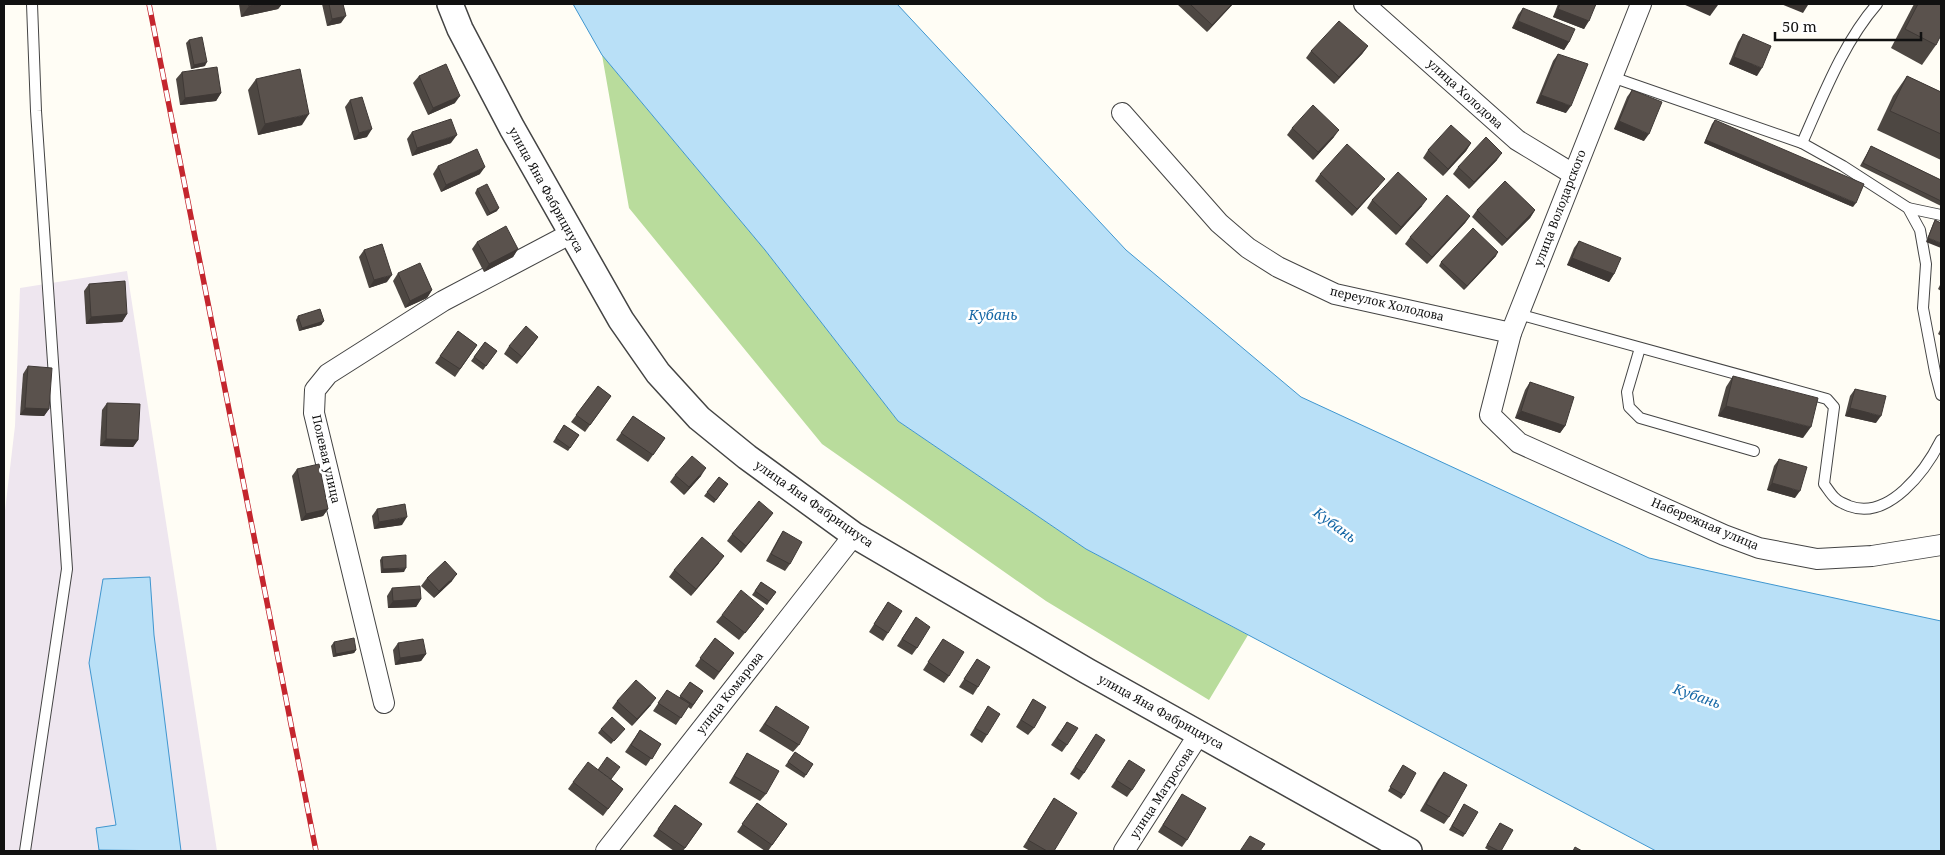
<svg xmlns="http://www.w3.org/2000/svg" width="1945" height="855" font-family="'Noto Serif',serif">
	<rect width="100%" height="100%" fill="#fffdf5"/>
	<path fill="#eee6ef" d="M127,271L217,851H4V519L15,426L20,288Z"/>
	<path fill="#b9dc9c" d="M602,55L765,250L898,421L1086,549L1248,635L1209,700L1046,601L822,444L629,208Z"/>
	<g fill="#b9e0f7" stroke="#3f96cf">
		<path d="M573,4H897L1126,250L1301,397L1649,558L1941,621V851H1656L1086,549L898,421L765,250L602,55Z"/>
		<path d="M150,577L154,635L181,851L99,850L96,828L116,825L89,663L103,579Z"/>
	</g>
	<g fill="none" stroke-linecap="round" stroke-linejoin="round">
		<defs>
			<g id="service">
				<path d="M1612,77L1802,143L1843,166L1908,208L1920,230L1926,264L1923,308L1935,372L1941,395"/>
				<path d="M1802,143C1823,96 1843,43 1877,4"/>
				<path d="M1908,208L1941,215"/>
				<path d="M1518,314L1827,399L1834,407L1824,484C1828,489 1831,495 1836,499C1839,502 1845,504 1849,506C1889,521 1926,470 1941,440"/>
				<path d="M1640,348L1627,392L1629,407L1640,418L1754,451"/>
				<path d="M25,851L67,569L36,111L32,4"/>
			</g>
			<g id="minor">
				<path d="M1364,4L1517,140L1573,174"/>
				<path d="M1641,4L1511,333L1490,415L1519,443L1724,535L1759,548L1817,559L1872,556L1941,545"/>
				<path d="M1122,113L1219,223L1248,248L1278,267L1335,294L1511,333"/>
				<path d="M384,703L314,413L315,390L328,374L443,301L570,234"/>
				<path d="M606,851L854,535"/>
				<path d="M1124,851L1199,734"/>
			</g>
			<path id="tertiary" d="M450,4L460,29L512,128L621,320L658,373L699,418L747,457L854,535L1087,671L1409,851"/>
		</defs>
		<use href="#service" stroke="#444" stroke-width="12"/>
		<use href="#minor" stroke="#444" stroke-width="22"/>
		<use href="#tertiary" stroke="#444" stroke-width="28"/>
		<use href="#service" stroke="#fff" stroke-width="10"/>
		<use href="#minor" stroke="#fff" stroke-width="20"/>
		<use href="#tertiary" stroke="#fff" stroke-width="25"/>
		<defs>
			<path id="rail" d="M149,4L316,851"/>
		</defs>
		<use href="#rail" stroke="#c4262e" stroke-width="5.5"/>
		<use href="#rail" stroke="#fff" stroke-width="4" stroke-dasharray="11" stroke-linecap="butt"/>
	</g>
	<g fill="#4d4742">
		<path d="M239,4H282L278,9L241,17Z"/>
		<path d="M322,4H343L341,23L327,26Z"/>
		<path d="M1177,4H1233L1207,32Z"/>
		<path d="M1558,4H1596L1584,29L1553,17Z"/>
		<path d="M1914,4H1941L1936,45L1922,65L1891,48Z"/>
		<path d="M1523,8L1569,42L1564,50L1512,28L1518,15Z"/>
		<path d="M1743,34L1757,76L1729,64L1738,42Z"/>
		<path d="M189,40L205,66L191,69L186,43Z"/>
		<path d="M1368,46L1362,54L1334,84L1306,58L1311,51Z"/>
		<path d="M1558,54L1566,113L1536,103L1553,61Z"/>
		<path d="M182,72L221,93L216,101L180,105L176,79Z"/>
		<path d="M419,76L455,103L428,115L413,83Z"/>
		<path d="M1907,76L1941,92V160L1877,130L1893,96Z"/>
		<path d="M256,79L302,125L258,135L248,90Z"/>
		<path d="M1632,90L1644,141L1614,129L1627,97Z"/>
		<path d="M350,100L367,137L354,140L345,107Z"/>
		<path d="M1715,120L1853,207L1704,143L1712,124Z"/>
		<path d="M1292,128L1334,137L1313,160L1287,135Z"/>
		<path d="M412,132L451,143L412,156L407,139Z"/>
		<path d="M1471,143L1466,151L1443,176L1423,158L1428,150Z"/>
		<path d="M1871,146L1941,180V206L1860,166Z"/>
		<path d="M1497,160L1469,189L1453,174L1458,167Z"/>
		<path d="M438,166L480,174L441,192L433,174Z"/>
		<path d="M1320,174L1379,186L1352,216L1315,181Z"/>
		<path d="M477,189L497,211L487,216L475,193Z"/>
		<path d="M1372,200L1422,206L1396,235L1367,208Z"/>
		<path d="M1477,210H1535L1530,218L1502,246L1472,217Z"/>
		<path d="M1470,216L1465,223L1427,264L1405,244L1410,237Z"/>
		<path d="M1935,220L1941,223L1926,242L1933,224Z"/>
		<path d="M1579,241L1614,274L1609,282L1567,265L1574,248Z"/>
		<path d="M477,242L518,249L513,257L484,272L472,249Z"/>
		<path d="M364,250L387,282L369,288L359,257Z"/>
		<path d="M1496,256L1464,290L1439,266L1441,262Z"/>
		<path d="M398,273L432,290L427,298L405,308L393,281Z"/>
		<path d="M1941,283V291L1938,289Z"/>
		<path d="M89,284L127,314L122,322L86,324L84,291Z"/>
		<path d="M298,316L324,321L321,325L299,331L296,320Z"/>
		<path d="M1941,328V336L1938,334Z"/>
		<path d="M458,331L477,345L455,377L435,363Z"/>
		<path d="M538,337L517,364L504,354L509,346Z"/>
		<path d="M485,342L497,351L483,370L471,361Z"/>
		<path d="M28,366L49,409L44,416L20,415L23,374Z"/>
		<path d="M1733,376L1803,438L1718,416L1726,387Z"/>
		<path d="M1530,382L1565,426L1560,433L1515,418L1525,390Z"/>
		<path d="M598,386L611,396L585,432L571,422Z"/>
		<path d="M1855,389L1876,423L1845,416L1850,396Z"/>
		<path d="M107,403L138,440L133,447L100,446L102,410Z"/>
		<path d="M633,416L665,438L648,462L616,440Z"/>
		<path d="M564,425L579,435L568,451L553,442Z"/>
		<path d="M1779,459L1795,498L1767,490L1774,466Z"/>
		<path d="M297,469L328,509L323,516L301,521L292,476Z"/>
		<path d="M675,475L701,476L684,495L670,482Z"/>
		<path d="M719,477L728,484L714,503L704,496Z"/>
		<path d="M377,509L402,525L374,529L372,516Z"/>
		<path d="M773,513L741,553L727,541L732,534Z"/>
		<path d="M783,531L790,564L785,571L766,561L778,539Z"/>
		<path d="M382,557L404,572L381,573L380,560Z"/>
		<path d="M719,563L691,596L669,577L674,570Z"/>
		<path d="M427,578L452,581L434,598L421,586Z"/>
		<path d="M761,582L776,592L767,605L752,595Z"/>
		<path d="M392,588L421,599L416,607L388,608L387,596Z"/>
		<path d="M888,602V633L883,641L869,632Z"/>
		<path d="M722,615L759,616L739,640L716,622Z"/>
		<path d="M916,617L917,648L912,655L897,646Z"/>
		<path d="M715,638L734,653L714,680L695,666Z"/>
		<path d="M943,639L949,676L944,683L923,670Z"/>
		<path d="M334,642L356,650L354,653L333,657L331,646Z"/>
		<path d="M398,643L426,654L421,661L395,665L393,650Z"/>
		<path d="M977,659L978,687L973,695L959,687Z"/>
		<path d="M690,682L703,691L691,709L688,707L676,725L653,711L667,690L679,698Z"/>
		<path d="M1033,699L1034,728L1028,735L1016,727Z"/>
		<path d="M617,701L651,705L632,726L612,708Z"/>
		<path d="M776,706L799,745L793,752L759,731Z"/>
		<path d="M988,706L987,735L982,743L970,735Z"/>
		<path d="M1067,722V745L1062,752L1051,745Z"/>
		<path d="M601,729L622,732L611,744L598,733Z"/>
		<path d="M640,730L661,744L646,766L625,752Z"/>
		<path d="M1096,734L1084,773L1079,780L1070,774Z"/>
		<path d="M795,752L813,764L804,778L785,766Z"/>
		<path d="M747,753L766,794L760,801L729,783Z"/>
		<path d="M1129,760L1132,790L1127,797L1111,787Z"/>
		<path d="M1403,765L1404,795L1401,799L1388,791Z"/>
		<path d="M1444,772L1449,817L1444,824L1420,811L1438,780Z"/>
		<path d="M611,779L623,789L603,816L568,789L573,782Z"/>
		<path d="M1182,794L1187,840L1182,847L1158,832Z"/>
		<path d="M1054,798V851H1030L1023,847Z"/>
		<path d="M757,803L787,824L768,851H765L737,832Z"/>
		<path d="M1464,804L1465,834L1463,837L1449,830Z"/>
		<path d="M675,805L702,824L683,851H674L653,836Z"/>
		<path d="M1500,823L1501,851H1490L1485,848Z"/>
	</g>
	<g fill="#3f3936">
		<path d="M261,4H282L278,9L241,17L249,6Z"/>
		<path d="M1232,4H1233L1231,6L1207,32L1212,25Z"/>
		<path d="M1683,4H1715L1718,5L1710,16Z"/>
		<path d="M1781,4H1804L1808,5L1803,13Z"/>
		<path d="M1558,9L1589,21L1584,29L1553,17Z"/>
		<path d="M346,16L341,23L327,26L332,19Z"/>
		<path d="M1518,21L1569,42L1564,50L1512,28Z"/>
		<path d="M1368,46L1362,54L1334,84L1339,77Z"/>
		<path d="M1734,57L1762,68L1757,76L1729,64Z"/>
		<path d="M207,62L205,66L191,69L194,65Z"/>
		<path d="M221,93L216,101L180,105L185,98Z"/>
		<path d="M1541,95L1571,106L1566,113L1536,103Z"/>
		<path d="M460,96L455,103L428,115L433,108Z"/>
		<path d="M309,114L302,125L258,135L265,124Z"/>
		<path d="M1619,121L1649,134L1644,141L1614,129Z"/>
		<path d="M372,129L367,137L354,140L359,133Z"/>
		<path d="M1339,130L1334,137L1313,160L1318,152Z"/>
		<path d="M457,135L451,143L412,156L417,148Z"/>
		<path d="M1706,140L1856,203L1853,207L1704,143Z"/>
		<path d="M1471,143L1466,151L1443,176L1448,169Z"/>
		<path d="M1502,153L1497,160L1469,189L1474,182Z"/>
		<path d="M485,167L480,174L441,192L446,185Z"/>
		<path d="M1385,179L1379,186L1352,216L1357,209Z"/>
		<path d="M1427,199L1422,206L1396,235L1401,227Z"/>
		<path d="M499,208L497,211L487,216L490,213Z"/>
		<path d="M1535,210L1530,218L1502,246L1507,239Z"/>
		<path d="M1470,216L1465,223L1427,264L1432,257Z"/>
		<path d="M1928,238L1941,243V248L1926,242Z"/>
		<path d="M518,249L513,257L484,272L489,264Z"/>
		<path d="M1498,252L1496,256L1464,290L1467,286Z"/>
		<path d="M1572,258L1614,274L1609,282L1567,265Z"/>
		<path d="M392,275L387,282L369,288L374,280Z"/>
		<path d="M432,290L427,298L405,308L410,301Z"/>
		<path d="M127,314L122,322L86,324L91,317Z"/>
		<path d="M324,321L321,325L299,331L302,328Z"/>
		<path d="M538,337L533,344L517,364L522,357Z"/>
		<path d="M1726,406L1811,427L1803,438L1718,416Z"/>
		<path d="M25,408L49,409L44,416L20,415Z"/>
		<path d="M1850,408L1881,416L1876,423L1845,416Z"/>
		<path d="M1521,411L1565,426L1560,433L1515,418Z"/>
		<path d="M106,439L138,440L133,447L100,446Z"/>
		<path d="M706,468L701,476L684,495L689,487Z"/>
		<path d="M1772,483L1800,491L1795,498L1767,490Z"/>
		<path d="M328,509L323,516L301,521L306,514Z"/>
		<path d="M773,513L768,520L741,553L746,546Z"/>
		<path d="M407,517L402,525L374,529L379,522Z"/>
		<path d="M724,556L719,563L691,596L696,589Z"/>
		<path d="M406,568L404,572L381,573L383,569Z"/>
		<path d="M457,574L452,581L434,598L439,591Z"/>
		<path d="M421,599L416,607L388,608L393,601Z"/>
		<path d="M356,650L354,653L333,657L336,654Z"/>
		<path d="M426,654L421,661L395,665L400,658Z"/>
		<path d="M656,698L651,705L632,726L637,719Z"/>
	</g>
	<g fill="#5a524d" stroke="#3f3936">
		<path d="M248,4H261L249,6Z"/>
		<path d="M329,4H343L346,16L332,19Z"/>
		<path d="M1190,4H1232L1212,25Z"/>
		<path d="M1560,4H1596L1589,21L1558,9Z"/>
		<path d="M1918,4H1941V35L1936,45L1905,29Z"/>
		<path d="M1523,8L1575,29L1569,42L1518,21Z"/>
		<path d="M1339,21L1368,46L1339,77L1311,51Z"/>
		<path d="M1743,34L1771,46L1762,68L1734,57Z"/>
		<path d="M202,37L207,62L194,65L189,40Z"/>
		<path d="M1558,54L1588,64L1571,106L1541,95Z"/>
		<path d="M446,64L460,96L433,108L419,76Z"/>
		<path d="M217,67L221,93L185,98L182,72Z"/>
		<path d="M300,69L309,114L265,124L256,79Z"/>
		<path d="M1907,76L1941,92V134L1890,111Z"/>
		<path d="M1632,90L1662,102L1649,134L1619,121Z"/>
		<path d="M362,97L372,129L359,133L350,100Z"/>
		<path d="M1313,105L1339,130L1318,152L1292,128Z"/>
		<path d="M451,119L457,135L417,148L412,132Z"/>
		<path d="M1715,120L1864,184L1856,203L1706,140Z"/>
		<path d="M1451,125L1471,143L1448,169L1428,150Z"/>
		<path d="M1486,137L1502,153L1474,182L1458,167Z"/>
		<path d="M1347,144L1385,179L1357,209L1320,174Z"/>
		<path d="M1871,146L1941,180V201L1863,163Z"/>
		<path d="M477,149L485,167L446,185L438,166Z"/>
		<path d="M1398,172L1427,199L1401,227L1372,200Z"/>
		<path d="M1505,181L1535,210L1507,239L1477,210Z"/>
		<path d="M487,184L499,208L490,213L477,189Z"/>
		<path d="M1447,195L1470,216L1432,257L1410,237Z"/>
		<path d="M1935,220L1941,223V243L1928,238Z"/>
		<path d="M506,226L518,249L489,264L477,242Z"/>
		<path d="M1473,228L1498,252L1467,286L1441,262Z"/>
		<path d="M1579,241L1621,258L1614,274L1572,258Z"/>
		<path d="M382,244L392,275L374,280L364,250Z"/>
		<path d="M420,263L432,290L410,301L398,273Z"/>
		<path d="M125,281L127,314L91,317L89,284Z"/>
		<path d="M320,309L324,321L302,328L298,316Z"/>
		<path d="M526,326L538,337L522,357L509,346Z"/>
		<path d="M458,331L477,345L460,369L440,356Z"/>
		<path d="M485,342L497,351L486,366L474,357Z"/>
		<path d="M28,366L52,368L49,409L25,408Z"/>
		<path d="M1733,376L1818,398L1811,427L1726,406Z"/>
		<path d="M1530,382L1574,397L1565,426L1521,411Z"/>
		<path d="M598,386L611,396L590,425L576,415Z"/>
		<path d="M1855,389L1886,396L1881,416L1850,408Z"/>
		<path d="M107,403L140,404L138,440L106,439Z"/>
		<path d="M633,416L665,438L653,455L621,433Z"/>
		<path d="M564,425L579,435L570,448L556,438Z"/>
		<path d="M692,456L706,468L689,487L675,475Z"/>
		<path d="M1779,459L1807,467L1800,491L1772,483Z"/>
		<path d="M319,464L328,509L306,514L297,469Z"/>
		<path d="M719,477L728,484L716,500L707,492Z"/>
		<path d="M759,501L773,513L746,546L732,534Z"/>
		<path d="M405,504L407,517L379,522L377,509Z"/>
		<path d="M783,531L802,542L790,564L771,554Z"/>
		<path d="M702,537L724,556L696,589L674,570Z"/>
		<path d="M406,555V568L383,569L382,557Z"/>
		<path d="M445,561L457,574L439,591L427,578Z"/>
		<path d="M761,582L776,592L769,601L755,591Z"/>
		<path d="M420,586L421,599L393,601L392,588Z"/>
		<path d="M741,590L764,609L745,633L722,615Z"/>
		<path d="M888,602L902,611L888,633L874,624Z"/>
		<path d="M916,617L930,627L917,648L902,639Z"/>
		<path d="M354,638L356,650L336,654L334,642Z"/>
		<path d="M715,638L734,653L719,672L700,658Z"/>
		<path d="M423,639L426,654L400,658L398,643Z"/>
		<path d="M943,639L964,652L949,676L928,662Z"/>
		<path d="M977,659L990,667L978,687L964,679Z"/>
		<path d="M636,680L656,698L637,719L617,701Z"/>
		<path d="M690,682L703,691L693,705L680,696Z"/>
		<path d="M667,690L690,704L681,718L658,703Z"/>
		<path d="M1033,699L1046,707L1034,728L1021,720Z"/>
		<path d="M776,706L809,727L799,745L765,724Z"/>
		<path d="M988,706L1000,714L987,735L975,728Z"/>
		<path d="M612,717L625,729L614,741L601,729Z"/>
		<path d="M1067,722L1078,728L1067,745L1057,738Z"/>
		<path d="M640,730L661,744L652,759L631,745Z"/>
		<path d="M1096,734L1105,740L1084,773L1075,767Z"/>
		<path d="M795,752L813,764L806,775L788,762Z"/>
		<path d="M747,753L779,771L766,794L734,776Z"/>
		<path d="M607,757L620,767L611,779L598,770Z"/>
		<path d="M1129,760L1145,770L1132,790L1116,780Z"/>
		<path d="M588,762L623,789L608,809L573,782Z"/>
		<path d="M1403,765L1416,773L1404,795L1390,787Z"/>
		<path d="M1444,772L1467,785L1449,817L1426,804Z"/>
		<path d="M1182,794L1206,808L1187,840L1163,825Z"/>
		<path d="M1054,798L1077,813L1054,851H1047L1028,840Z"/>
		<path d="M757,803L787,824L772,845L742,824Z"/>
		<path d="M1464,804L1478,812L1465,834L1452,826Z"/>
		<path d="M675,805L702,824L685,848L658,829Z"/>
		<path d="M1500,823L1513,830L1501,851H1499L1487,845Z"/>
		<path d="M1250,836L1265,844L1260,851H1240Z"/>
		<path d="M1575,847L1582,851H1573Z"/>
	</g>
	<g text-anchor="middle" stroke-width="5" stroke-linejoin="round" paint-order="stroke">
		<g font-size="12" fill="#111" stroke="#fff">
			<text transform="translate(1465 94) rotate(42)" y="4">улица Холодова</text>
			<text transform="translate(546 190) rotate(61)" y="4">улица Яна Фабрициуса</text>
			<text transform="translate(1560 208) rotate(-69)" y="4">улица Володарского</text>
			<text transform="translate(1387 304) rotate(13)" y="4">переулок Холодова</text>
			<text transform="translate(326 459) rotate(77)" y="4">Полевая улица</text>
			<text transform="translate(814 504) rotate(35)" y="4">улица Яна Фабрициуса</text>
			<text transform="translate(1705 524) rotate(23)" y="4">Набережная улица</text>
			<text transform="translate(730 693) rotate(-52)" y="4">улица Комарова</text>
			<text transform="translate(1161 712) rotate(29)" y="4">улица Яна Фабрициуса</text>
			<text transform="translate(1162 793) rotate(-57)" y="4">улица Матросова</text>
		</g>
		<g font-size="14" font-style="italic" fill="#1768a6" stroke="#fff">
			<text x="993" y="320">Кубань</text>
			<text transform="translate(1335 525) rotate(36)" y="5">Кубань</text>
			<text transform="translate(1697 696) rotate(19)" y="5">Кубань</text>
		</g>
	</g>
	<rect width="1945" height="855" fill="none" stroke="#111111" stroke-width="10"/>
	<path d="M1775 32v8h146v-8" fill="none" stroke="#111111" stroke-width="2.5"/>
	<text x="1782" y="32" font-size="15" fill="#111111" stroke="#ffffff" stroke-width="4" paint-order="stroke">50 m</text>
</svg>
